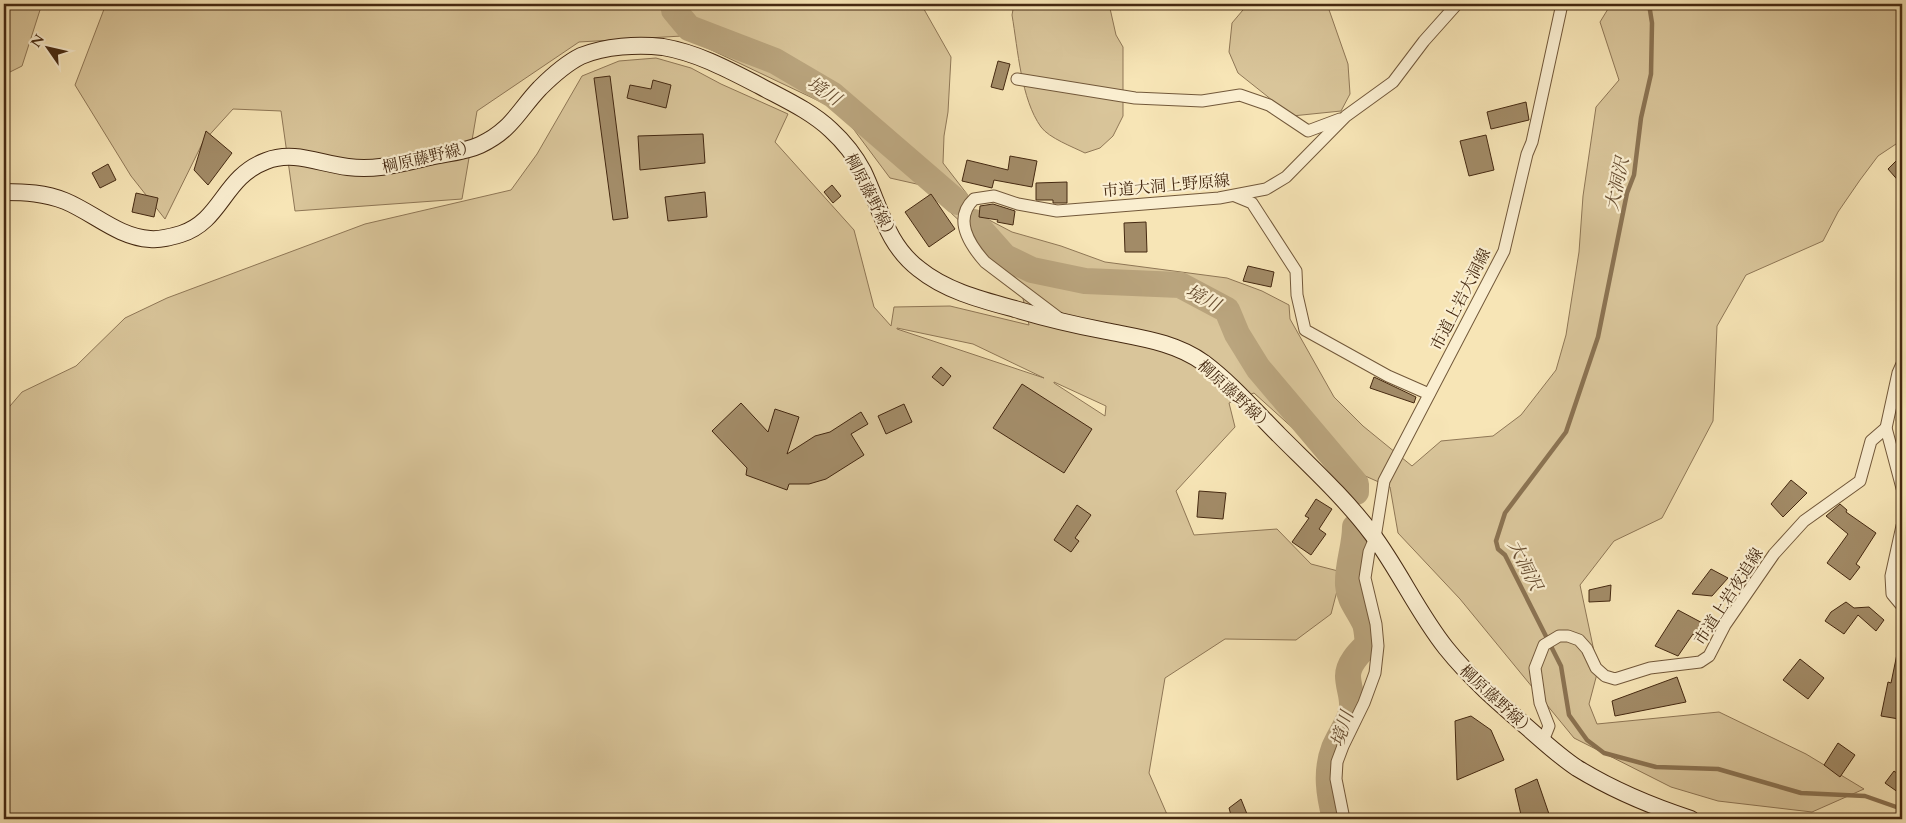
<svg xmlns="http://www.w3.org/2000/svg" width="1906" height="823" font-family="Cardo,'Noto Serif JP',serif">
	<rect width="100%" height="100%" fill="#f7e5b6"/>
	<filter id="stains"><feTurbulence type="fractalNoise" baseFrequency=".004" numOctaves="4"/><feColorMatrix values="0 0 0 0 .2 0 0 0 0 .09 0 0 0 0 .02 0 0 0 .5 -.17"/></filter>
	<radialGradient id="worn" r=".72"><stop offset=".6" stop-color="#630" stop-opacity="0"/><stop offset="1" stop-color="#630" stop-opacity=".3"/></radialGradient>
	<g fill="#d9c59a" stroke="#8f7756" fill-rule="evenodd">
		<path d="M4,4H39L40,10L22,66L4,75Z"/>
		<path d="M106,4H921L951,57L948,112L944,136L943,163L967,194L972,211L1012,232L1061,246L1105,262L1227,278L1262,291L1289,305L1290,319L1334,397L1363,426L1412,466L1441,441L1493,436L1521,415L1556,370L1566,335L1579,252L1583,196L1596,107L1619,80L1600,22L1611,4H1902V140L1878,156L1860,180L1838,212L1823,241L1746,275L1717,326L1713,421L1662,518L1614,541L1580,585L1598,670L1589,704L1597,724L1719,712L1806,754L1864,789L1812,812L1718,801L1671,787L1574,738L1460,599L1398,533L1390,487L1327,459L1254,393L1229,403L1235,427L1176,491L1194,535L1277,529L1311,564L1342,572L1331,614L1296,640L1225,639L1165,678L1149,773L1169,819H4V413L22,392L76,366L125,318L167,298L365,224L511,190L537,154L582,76L619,61L656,58L691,68L721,84L788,114L775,142L854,230L874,307L891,326L894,307L950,306L1029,325L1019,281L980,240L921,185L890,178L840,111L682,36L579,42L477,111L462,199L295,211L281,111L233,109L203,142L165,219L131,176L75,85ZM897,328L973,344L1044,378L897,329ZM1054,382L1106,406L1105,416L1054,383Z"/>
		<path d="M1014,4H1109L1116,35L1123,47V116L1113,136L1100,148L1085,153C1073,147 1049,138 1041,127C1021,99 1018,50 1012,15Z"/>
		<path d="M1248,4H1327L1348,64L1350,94L1341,111L1292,116L1238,73L1229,52L1232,23Z"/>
	</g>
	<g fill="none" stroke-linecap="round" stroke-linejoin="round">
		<g stroke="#8b7352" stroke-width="4.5">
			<path d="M1649,4L1652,23L1651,74L1641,118L1634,175L1627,193L1598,337L1566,432L1505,513L1496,541L1498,549L1505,555L1561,666L1569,715L1587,740L1604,753L1656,767L1718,769L1801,793L1865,796L1902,809"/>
			<path d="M1902,406L1898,420L1902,439"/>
		</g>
		<g stroke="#baa57e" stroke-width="26">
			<path d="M674,10L689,28L775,61L833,95L957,202"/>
			<path d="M974,222L1005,257L1032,270L1085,281L1180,285L1227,310L1237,334L1258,368L1356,484V492"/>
			<path d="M1335,819C1329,795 1325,772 1334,748C1339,736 1347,725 1351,713C1355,701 1348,688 1348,676C1348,663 1360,652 1368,644C1367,637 1367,630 1365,624C1359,610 1349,601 1348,585C1347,565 1355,547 1355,527"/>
		</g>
	</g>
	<g fill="#a28b67" stroke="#452911">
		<path d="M998,61L1010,64L1003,90L991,87Z"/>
		<path d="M610,76L628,218L613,220L594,78Z"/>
		<path d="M653,80L671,85L666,108L627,98L630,85L651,89Z"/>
		<path d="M1526,102L1529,120L1491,129L1487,112Z"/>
		<path d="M206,131L232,153L208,185L194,170Z"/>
		<path d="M703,134L705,163L640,170L638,136Z"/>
		<path d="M1486,135L1494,170L1469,176L1460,141Z"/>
		<path d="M1902,155V185L1888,169Z"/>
		<path d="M1010,156L1037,161L1032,187L994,180L992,188L962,181L967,160L1008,170Z"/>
		<path d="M108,164L116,180L100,188L92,173Z"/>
		<path d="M1067,182V203H1053V200H1036V183Z"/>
		<path d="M832,185L841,196L833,203L824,192Z"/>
		<path d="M705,192L707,217L668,221L665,197Z"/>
		<path d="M136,193L158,198L154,217L132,212Z"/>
		<path d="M931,194L955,229L929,247L905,212Z"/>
		<path d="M993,204L1015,211L1013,225L997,222L998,220L979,217L980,206Z"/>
		<path d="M1146,222L1147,252H1125L1124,223Z"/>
		<path d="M1248,266L1274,272L1271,287L1243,281Z"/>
		<path d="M941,367L951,376L943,386L932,377Z"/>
		<path d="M1374,377L1416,397L1414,403L1370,388Z"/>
		<path d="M1022,384L1092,429L1064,473L993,428Z"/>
		<path d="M741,403L768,432L775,409L799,417L787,454L815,436L830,432L861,412L868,424L851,434L864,455L826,479L809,484H789L787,490L746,475L747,468L712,431Z"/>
		<path d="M904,404L912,422L886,434L878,416Z"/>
		<path d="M1791,480L1807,493L1783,517L1771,504Z"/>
		<path d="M1199,491L1226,493L1223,519L1197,517Z"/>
		<path d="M1316,499L1332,509L1319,529L1326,534L1311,555L1292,542L1309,518L1305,516Z"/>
		<path d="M1840,504L1847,510L1846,512L1876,533L1856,564L1860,567L1850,580L1827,563L1848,534L1826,516Z"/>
		<path d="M1077,505L1091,515L1075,538L1079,541L1071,552L1054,540Z"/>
		<path d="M1711,569L1728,578L1712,596L1692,594Z"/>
		<path d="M1611,585L1610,601L1589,602V590Z"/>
		<path d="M1846,602L1854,608L1869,607L1884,620L1876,631L1858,615L1844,634L1825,621L1831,612Z"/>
		<path d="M1678,610L1710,627L1703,641L1693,634L1678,656L1655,646Z"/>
		<path d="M1897,654H1902V706L1899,719L1881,716L1888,682L1891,683Z"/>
		<path d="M1800,659L1824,678L1808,699L1783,680Z"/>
		<path d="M1677,677L1686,702L1615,716L1612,701Z"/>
		<path d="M1471,716L1491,730L1504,760L1457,780L1455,721Z"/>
		<path d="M1838,743L1855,755L1840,777L1824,765Z"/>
		<path d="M1894,771L1902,777V795L1885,783Z"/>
		<path d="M1537,779L1549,814L1522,819L1515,789Z"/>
		<path d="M1241,799L1249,819H1232L1229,808Z"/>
	</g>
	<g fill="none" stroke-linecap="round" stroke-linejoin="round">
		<defs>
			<g id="minor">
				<path d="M1017,79L1135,98L1202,101L1240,95L1269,105L1308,131L1340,119"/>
				<path d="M1235,196L1252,203L1296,271L1297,295L1305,330L1388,376L1429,394"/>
				<path d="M1060,319L985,262C969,244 953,219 974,199L994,196L1018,204L1057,211L1219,198L1266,189L1286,177L1346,116L1393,82L1424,41L1457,4"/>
				<path d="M1902,364L1898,373L1886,428L1902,488"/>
				<path d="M1902,526L1891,576L1892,594L1902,606"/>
				<path d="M1543,741L1549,726L1540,703L1535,668L1544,645L1559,636H1568L1579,640L1587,649L1596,668L1605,676L1615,679L1650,668L1700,662L1709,656L1725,625L1774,554L1804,521L1860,481L1871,441L1886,428"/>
				<path d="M1344,819L1336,779L1337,762L1343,746L1364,703L1375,673L1378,646L1376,624L1365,578L1369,552L1375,538L1384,481L1504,251L1527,154L1532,142L1562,4"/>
			</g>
			<path id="secondary" d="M4,192C25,192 45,193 65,201C94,213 118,237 150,239C161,240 171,237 181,234C222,221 223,177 266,161C294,150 320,164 348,167C377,171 402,163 430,157C447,153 465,152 480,145C512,130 518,111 540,88C551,77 567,63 581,56C605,46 638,44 663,47C698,53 729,70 760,86C784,99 811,111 831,130C843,141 855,156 863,171C880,206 886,244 919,269C946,291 982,300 1015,309C1045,318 1075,325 1106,331C1140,338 1175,342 1204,363C1232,384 1255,411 1279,435C1311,467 1345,498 1372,534C1399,570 1418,613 1446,648C1470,678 1499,703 1528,728C1544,742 1559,756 1577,768C1613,790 1651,806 1691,819"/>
		</defs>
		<use href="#minor" stroke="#72583a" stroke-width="13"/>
		<use href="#secondary" stroke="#452911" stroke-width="18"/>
		<use href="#minor" stroke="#faeed0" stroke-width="11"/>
		<use href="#secondary" stroke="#faeed0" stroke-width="16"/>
	</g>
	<g text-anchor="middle" stroke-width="4.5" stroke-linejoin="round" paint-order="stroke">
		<g font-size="16" fill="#452911" stroke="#faeed0">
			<text transform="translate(429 156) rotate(-13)" y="6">棡原藤野線）</text>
			<text transform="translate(1166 185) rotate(-5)" y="6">市道大洞上野原線</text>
			<text transform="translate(872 197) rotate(63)" y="6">棡原藤野線）</text>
			<text transform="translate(1460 299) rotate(-63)" y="6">市道上岩大洞線</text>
			<text transform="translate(1236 395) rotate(43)" y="6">棡原藤野線）</text>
			<text transform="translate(1728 596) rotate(-57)" y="6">市道上岩夜追線</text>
			<text transform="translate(1498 700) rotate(43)" y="6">棡原藤野線）</text>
		</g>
		<g font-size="18" font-style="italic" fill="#684e32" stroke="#faeed0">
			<text transform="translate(824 91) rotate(34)" y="6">境川</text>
			<text transform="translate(1617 184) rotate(-78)" y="6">大洞沢</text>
			<text transform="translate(1203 298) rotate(28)" y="6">境川</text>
			<text transform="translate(1525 565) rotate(63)" y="6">大洞沢</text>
			<text transform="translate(1342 729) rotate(-72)" y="6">境川</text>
		</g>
	</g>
	<rect width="1906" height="823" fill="none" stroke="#f7e5b6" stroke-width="20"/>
	<rect x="5" y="5" width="1896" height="813" fill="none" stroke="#452911" stroke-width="2.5"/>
	<rect x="10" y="10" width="1886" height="803" fill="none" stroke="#452911"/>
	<g transform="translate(48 48) rotate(304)" stroke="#faeed0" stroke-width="4" paint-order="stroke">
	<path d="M0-4L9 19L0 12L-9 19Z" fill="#452911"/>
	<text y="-8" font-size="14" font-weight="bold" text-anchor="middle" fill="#452911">N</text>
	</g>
	<rect width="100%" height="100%" filter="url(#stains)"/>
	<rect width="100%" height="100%" fill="url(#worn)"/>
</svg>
